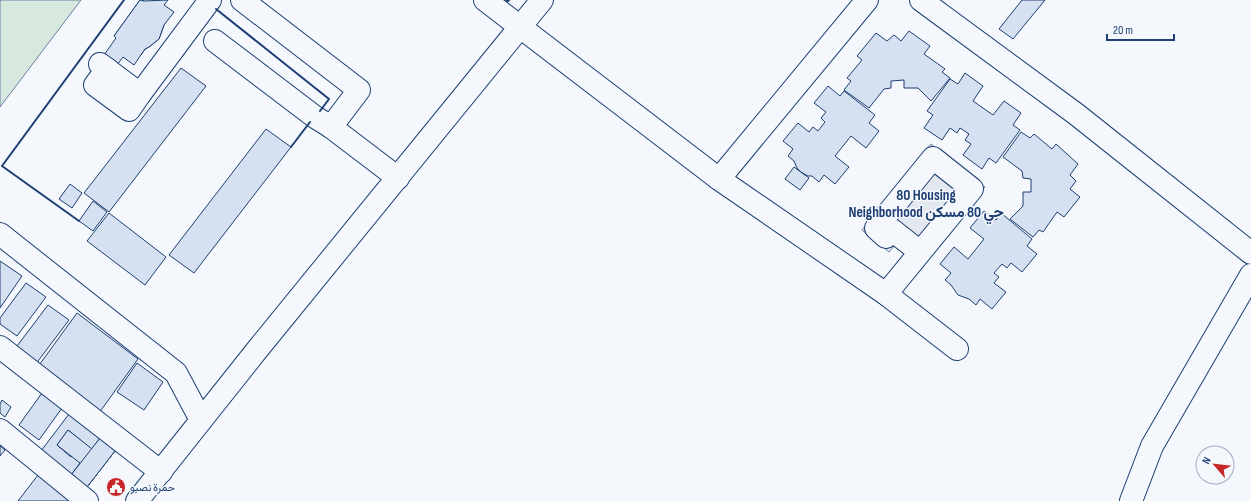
<svg xmlns="http://www.w3.org/2000/svg" width="1251" height="501" font-family="'Sofia Sans Condensed',Vazirmatn,sans-serif">
	<rect width="100%" height="100%" fill="#f4f7fb"/>
	<path fill="#d7e8df" stroke="#687fa3" d="M0,0H81L0,107Z"/>
	<path fill="#e3e8f0" stroke="#687fa3" d="M931,144L985,187L922,266L895,245L889,252L862,230Z"/>
	<g fill="#d5e0f0" stroke="#1d3f73">
		<path d="M140,0H143L168,19L164,25L159,39L149,47L145,49L141,55L114,36Z"/>
		<path d="M140,0L144,1L168,0L164,5L174,12L164,25L159,39L149,47L145,49L134,65L123,57L117,65L104,55L116,38L114,36Z"/>
		<path d="M1022,0H1045L1013,39L999,29Z"/>
		<path d="M909,31L930,46L924,54L945,69L942,72L950,78L931,101L918,88H904V80L891,81V88L884,89L869,108L844,90L851,81L847,78L862,60L857,56L876,33L887,41L894,35L901,41Z"/>
		<path d="M181,68L206,86L109,212L84,193Z"/>
		<path d="M965,73L983,86L973,101L993,115L1004,101L1021,113L1013,125L1020,130L996,163L989,158L982,169L963,155L971,144L965,140L969,134L960,128L957,133L950,128L942,140L924,128L933,115L927,111L950,79L958,84Z"/>
		<path d="M828,86L840,96L844,91L875,115L869,123L879,131L866,148L851,136L835,156L849,167L835,184L824,175L819,182L812,176H808L801,172L797,168L794,161L788,156L793,149L783,141L798,123L809,132L813,127L818,131L825,122L821,118L826,112L814,103Z"/>
		<path d="M266,129L291,147L194,273L169,255Z"/>
		<path d="M1021,132L1030,138L1034,134L1052,149L1056,144L1078,164L1070,175L1076,181L1070,189L1080,197L1064,217L1057,212L1043,232L1039,230L1033,237L1010,219L1023,206V192H1031V179L1023,178L1022,171L1003,157Z"/>
		<path d="M794,167L809,178L800,190L785,179Z"/>
		<path d="M70,184L82,193L72,208L59,199Z"/>
		<path d="M93,201L107,212L93,231L79,221Z"/>
		<path d="M984,211L996,220L1001,213L1032,239L1027,246L1037,254L1022,272L1011,263L1007,268L1002,264L994,273L999,277L994,283L1006,292L992,309L980,299L976,305L969,299L958,295L951,285L945,280L951,273L940,264L954,247L968,259L984,239L970,228Z"/>
		<path d="M109,213L166,257L145,285L87,241Z"/>
		<path d="M0,261L22,276L0,308Z"/>
		<path d="M26,283L46,297L17,336L0,324V318Z"/>
		<path d="M48,305L69,320L35,365L14,350Z"/>
		<path d="M77,313L138,359L99,413L37,368Z"/>
		<path d="M137,363L163,382L144,410L117,392Z"/>
		<path d="M42,393L62,408L39,440L19,425Z"/>
		<path d="M2,400L11,407L5,417L0,413V404Z"/>
		<path d="M69,414L115,451L87,487L41,451Z"/>
		<path d="M68,430L83,442L71,457L57,445Z"/>
		<path d="M68,430L92,449L100,438L115,451L87,487L71,475L80,463L57,445Z"/>
		<path d="M100,438L115,451L87,487L71,475Z"/>
		<path d="M0,446L5,450L0,456Z"/>
		<path d="M38,475L71,501H18Z"/>
	</g>
	<g fill="none" stroke-linecap="round" stroke-linejoin="round">
		<defs>
			<g id="minor">
				<path d="M242,0L359,90L331,127L398,178"/>
				<path d="M485,0L719,179L886,294L957,349"/>
				<path d="M921,0L1076,114L1251,253"/>
				<path d="M215,41L315,117L331,127"/>
				<path d="M100,64L140,94L210,0"/>
				<path d="M107,69L95,85L129,110L140,94"/>
				<path d="M719,179L867,0"/>
				<path d="M0,234L176,373L201,420"/>
				<path d="M886,294L972,189L933,158L876,228L886,237L892,230L920,252"/>
				<path d="M0,347L161,472"/>
				<path d="M0,430L87,501"/>
				<path d="M1131,501L1152,446L1251,275"/>
			</g>
			<path id="major" d="M137,501L257,350L542,0"/>
		</defs>
		<use href="#minor" stroke="#1d3f73" stroke-width="24"/>
		<use href="#major" stroke="#1d3f73" stroke-width="24"/>
		<use href="#minor" stroke="#f4f7fb" stroke-width="22"/>
		<use href="#major" stroke="#f4f7fb" stroke-width="22"/>
		<g stroke="#1d3f73" stroke-width="2">
			<path d="M506,0L508,1L509,0"/>
			<path d="M216,9L329,99L320,111"/>
			<path d="M291,147L310,122"/>
			<path d="M79,221L2,166L124,0"/>
		</g>
	</g>
	<defs>
		<symbol id="civic-disc" viewBox="-11 -11 22 22"><circle r="9.5" fill="#c62828" stroke="#f4f7fb"/><path d="M-.6-6.5H3V-4.5H.6V-3L4-1V1h2V6H-6V1h2V-1L-.6-3ZM-1.2 2.5V6h2.4V2.5Z" fill="#fff"/></symbol>
	</defs>
	<g fill-rule="evenodd">
		<use href="#civic-disc" x="105" y="476" width="22" height="22"/>
	</g>
	<g text-anchor="middle" stroke-width="3" stroke-linejoin="round" paint-order="stroke">
		<g font-size="11" fill="#1d3f73" stroke="#f4f7fb" text-anchor="start">
			<text x="130" y="491">حمرة نصبو</text>
		</g>
		<g font-size="15" font-weight="bold" fill="#1d3f73" stroke="#f4f7fb">
			<text x="926" y="200">80 Housing<tspan x="926" dy="17">Neighborhood حي 80 مسكن</tspan></text>
		</g>
	</g>
	<g transform="translate(1215 465) rotate(298)"><circle r="19" fill="#f4f7fb" stroke="#9eadc5"/>
	<path d="M0-3L7 15L0 10L-7 15Z" fill="#c62828"/>
	<text y="-6" font-size="11" font-weight="bold" text-anchor="middle" fill="#1d3f73">N</text>
	</g>
	<path d="M1107 34v6h67v-6" fill="none" stroke="#1d3f73" stroke-width="2"/>
	<text x="1113" y="34" font-size="12" fill="#1d3f73" stroke="#f4f7fb" stroke-width="3" paint-order="stroke">20 m</text>
</svg>
